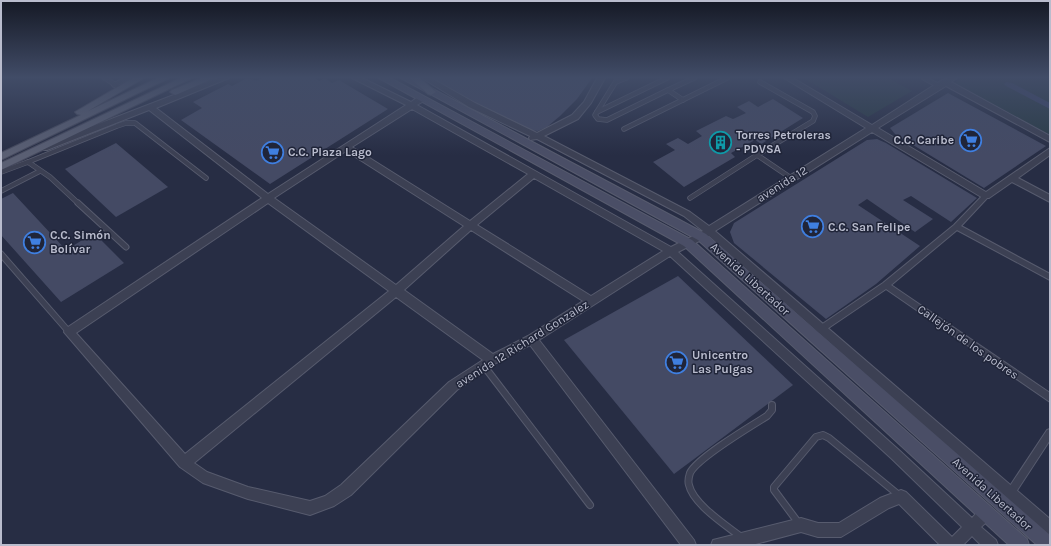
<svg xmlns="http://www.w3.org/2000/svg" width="1051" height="546" font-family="Karla,sans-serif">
	<rect width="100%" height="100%" fill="#272d44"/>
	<g fill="#293b45">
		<path d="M804,78H888L912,91L868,117Z"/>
		<path d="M963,78H1050V135L953,83Z"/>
	</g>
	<path fill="#3b446b" d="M1006,82L1012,83L1050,103V109L1006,86L1004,84Z"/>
	<g fill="#444a64">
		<path d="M247,78L257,81L261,78H315L319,81L325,78L332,83L339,80L388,109L270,184L181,120L202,108L193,102L228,84L232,86Z"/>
		<path d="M432,78H592L577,99L560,116L547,127L538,131L525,130L490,113Z"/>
		<path d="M948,93L1046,146L984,188L895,134L890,128Z"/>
		<path d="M773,99L803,118L761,144L755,140L731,153L735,157L684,187L653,162L675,150L666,144L678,138L688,144L702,136L696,131L726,116L733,119L746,113L737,107L749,101L758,107Z"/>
		<path d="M877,139L886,143L977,198L951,222L911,196L903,200L933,219L915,232L867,199L858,205L920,246L876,284L826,319L734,243L730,232L734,223L867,140Z"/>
		<path d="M116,143L168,187L116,217L65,169Z"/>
		<path d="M13,193L66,250L94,233L124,263L61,302L1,235V199Z"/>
		<path d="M678,276L793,385L674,474L564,340Z"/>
	</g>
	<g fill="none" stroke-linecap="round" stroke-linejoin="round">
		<defs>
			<g id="service-far2">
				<path d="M105,78L120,88"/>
				<path d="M618,78L595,115L598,119L607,120L668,90"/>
				<path d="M924,78L939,86"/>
				<path d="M616,82L626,78"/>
				<path d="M760,82L813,112L815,116L813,121L757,155L791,178"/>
				<path d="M114,85L128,78"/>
				<path d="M683,100L668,90L694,78"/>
				<path d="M597,112L667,78"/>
				<path d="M624,129L727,78"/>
				<path d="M28,162L117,126L126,123H135L206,178"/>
				<path d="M1,172L28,162L50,177L79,204"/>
				<path d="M1,191L40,171"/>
				<path d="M690,198L757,155"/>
			</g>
			<g id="service-far1">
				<path d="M78,203L126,247"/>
				<path d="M1,254L69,332"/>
			</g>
			<g id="service">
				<path d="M484,366L590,505"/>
				<path d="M800,525L774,490V487L816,437L823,435L829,438L900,496"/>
				<path d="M741,537C727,526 693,504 689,485C688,482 689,476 690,473C697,458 751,426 767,416L772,410V405"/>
			</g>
			<g id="pedestrian">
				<path d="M984,194H988L989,196L961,226L1050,274V280L957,230L891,285L1050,393V402L886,289L821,333L818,334L815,333L814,331L815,329L883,283L954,225Z"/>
				<path d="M1050,429V440L1012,498L1009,500L1006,498L1004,495L1006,492L1047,430Z"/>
			</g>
			<path id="minor" d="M218,78H229L156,108L268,194L406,105L352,78H362L411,102L418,97H424V101L417,105L671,247L703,231L684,216L537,139L530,140L529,138L530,136L469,107L422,78H431L475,103L537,133L572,115L584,102L597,78H605L591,103L578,119L544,136L690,212L709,226L866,128L784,78H793L872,125L942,80L948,78H957L951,82L1050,136V142L946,86L878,128L986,192L1050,148V155L1018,178L1050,195V202L1012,182L989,198H983L872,132L715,231L1050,519V535L1045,533L709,236L678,252L900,451L972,518L981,508L986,506L991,508L993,513L991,518L981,527L996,540L998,545H981L972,536L963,545H940L899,504L889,508L841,537H818L801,532L752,545H711L713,540L801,518L818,523H839L880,498L901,490L906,492L952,537L962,527L892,459L670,256L539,340L694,540L696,545H681L530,345L496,363L457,390L351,495L334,506L310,515L248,499L203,483L180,467L64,332L65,329L262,198L149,110L47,150H41L40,148L41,146ZM412,109L528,174L470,221L352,147ZM346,151L464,226L396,285L274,198ZM534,178L663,251L591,296L477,225ZM268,203L389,291L185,454L76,333ZM471,230L583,301L528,336L493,354L404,290ZM396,297L483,360L449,382L341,485L325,496L310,501L248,487L207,472L194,463Z"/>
			<g id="secondary">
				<path d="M379,78H390L692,240L1027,539L1029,545H1009L684,246Z"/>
				<path d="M401,78H412L706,234L1050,535V545H1037L698,240Z"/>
			</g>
			<g id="primary">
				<path d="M133,78H144L88,111L158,78H169L1,160V153L81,115L77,114L75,112Z"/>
				<path d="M181,78H192L1,170V163Z"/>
				<path d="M202,78H214L178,94L175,95L170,92L172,90Z"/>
				<path d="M410,78H420L436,92L431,95L428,94Z"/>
			</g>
		</defs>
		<use href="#service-far2" stroke="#575b6e" stroke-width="5.5"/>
		<use href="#service-far1" stroke="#575b6e" stroke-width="7"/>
		<use href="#service" stroke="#575b6e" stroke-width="8"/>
		<use href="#pedestrian" stroke="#575b6e" stroke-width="2"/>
		<use href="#minor" stroke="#575b6e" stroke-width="2"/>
		<use href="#secondary" stroke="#575b6e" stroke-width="2"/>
		<use href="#primary" stroke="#45495d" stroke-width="2"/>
		<use href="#service-far2" stroke="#3c4053" stroke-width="4"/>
		<use href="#service-far1" stroke="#3c4053" stroke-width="5"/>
		<use href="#service" stroke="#3c4053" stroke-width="6"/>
		<use href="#pedestrian" fill="#3c4053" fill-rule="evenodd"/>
		<use href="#minor" fill="#3c4053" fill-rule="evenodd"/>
		<use href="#secondary" fill="#4a4e66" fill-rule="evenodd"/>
		<use href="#primary" fill="#5a5f73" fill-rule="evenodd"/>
	</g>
	<linearGradient id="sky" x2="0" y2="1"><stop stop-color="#151925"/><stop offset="0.5" stop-color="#414c67"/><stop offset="1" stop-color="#414c67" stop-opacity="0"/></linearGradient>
	<rect width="1051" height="155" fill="url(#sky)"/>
	<defs>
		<symbol id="supermarket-ring" viewBox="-11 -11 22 22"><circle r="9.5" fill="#202539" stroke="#3f7fe0" stroke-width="1.5"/><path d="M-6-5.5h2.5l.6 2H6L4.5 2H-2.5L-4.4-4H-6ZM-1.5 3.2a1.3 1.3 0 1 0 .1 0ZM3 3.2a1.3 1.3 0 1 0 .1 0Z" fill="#3f7fe0"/></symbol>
		<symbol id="building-ring" viewBox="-11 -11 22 22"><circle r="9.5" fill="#202539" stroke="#0f9aa8" stroke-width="1.5"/><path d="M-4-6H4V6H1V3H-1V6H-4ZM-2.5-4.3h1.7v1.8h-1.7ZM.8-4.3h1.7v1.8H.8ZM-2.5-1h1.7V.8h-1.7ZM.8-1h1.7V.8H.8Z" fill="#0f9aa8"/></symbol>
	</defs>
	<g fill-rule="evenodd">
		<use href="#supermarket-ring" x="958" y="128" width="25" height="25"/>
		<use href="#building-ring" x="708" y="130" width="25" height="25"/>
		<use href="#supermarket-ring" x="260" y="140" width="25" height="25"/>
		<use href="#supermarket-ring" x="800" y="214" width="25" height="25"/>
		<use href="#supermarket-ring" x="22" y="230" width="25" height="25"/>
		<use href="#supermarket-ring" x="664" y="350" width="25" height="25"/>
	</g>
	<g text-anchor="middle" stroke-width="3" stroke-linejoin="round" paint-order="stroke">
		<g font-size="12" font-weight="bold" fill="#b9bccd" stroke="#202539" text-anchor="start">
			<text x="736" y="139">Torres Petroleras<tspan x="736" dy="14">- PDVSA</tspan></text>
			<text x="954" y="144" text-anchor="end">C.C. Caribe</text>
			<text x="288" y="156">C.C. Plaza Lago</text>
			<text x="828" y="231">C.C. San Felipe</text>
			<text x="50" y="239">C.C. Simón<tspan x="50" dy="14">Bolívar</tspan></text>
			<text x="692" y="359">Unicentro<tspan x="692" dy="14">Las Pulgas</tspan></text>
		</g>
		<g font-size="12" fill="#b9bccd" stroke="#202539">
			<text transform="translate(782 184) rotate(-32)" y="4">avenida 12</text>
			<text transform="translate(750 279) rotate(42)" y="4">Avenida Libertador</text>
			<text transform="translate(968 342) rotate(35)" y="4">Callejón de los pobres</text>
			<text transform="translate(522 344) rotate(-32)" y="4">avenida 12 Richard Gonzalez</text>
			<text transform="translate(992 494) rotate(42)" y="4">Avenida Libertador</text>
		</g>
	</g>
	<rect width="1051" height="546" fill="none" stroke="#b9bccd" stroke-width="4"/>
</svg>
